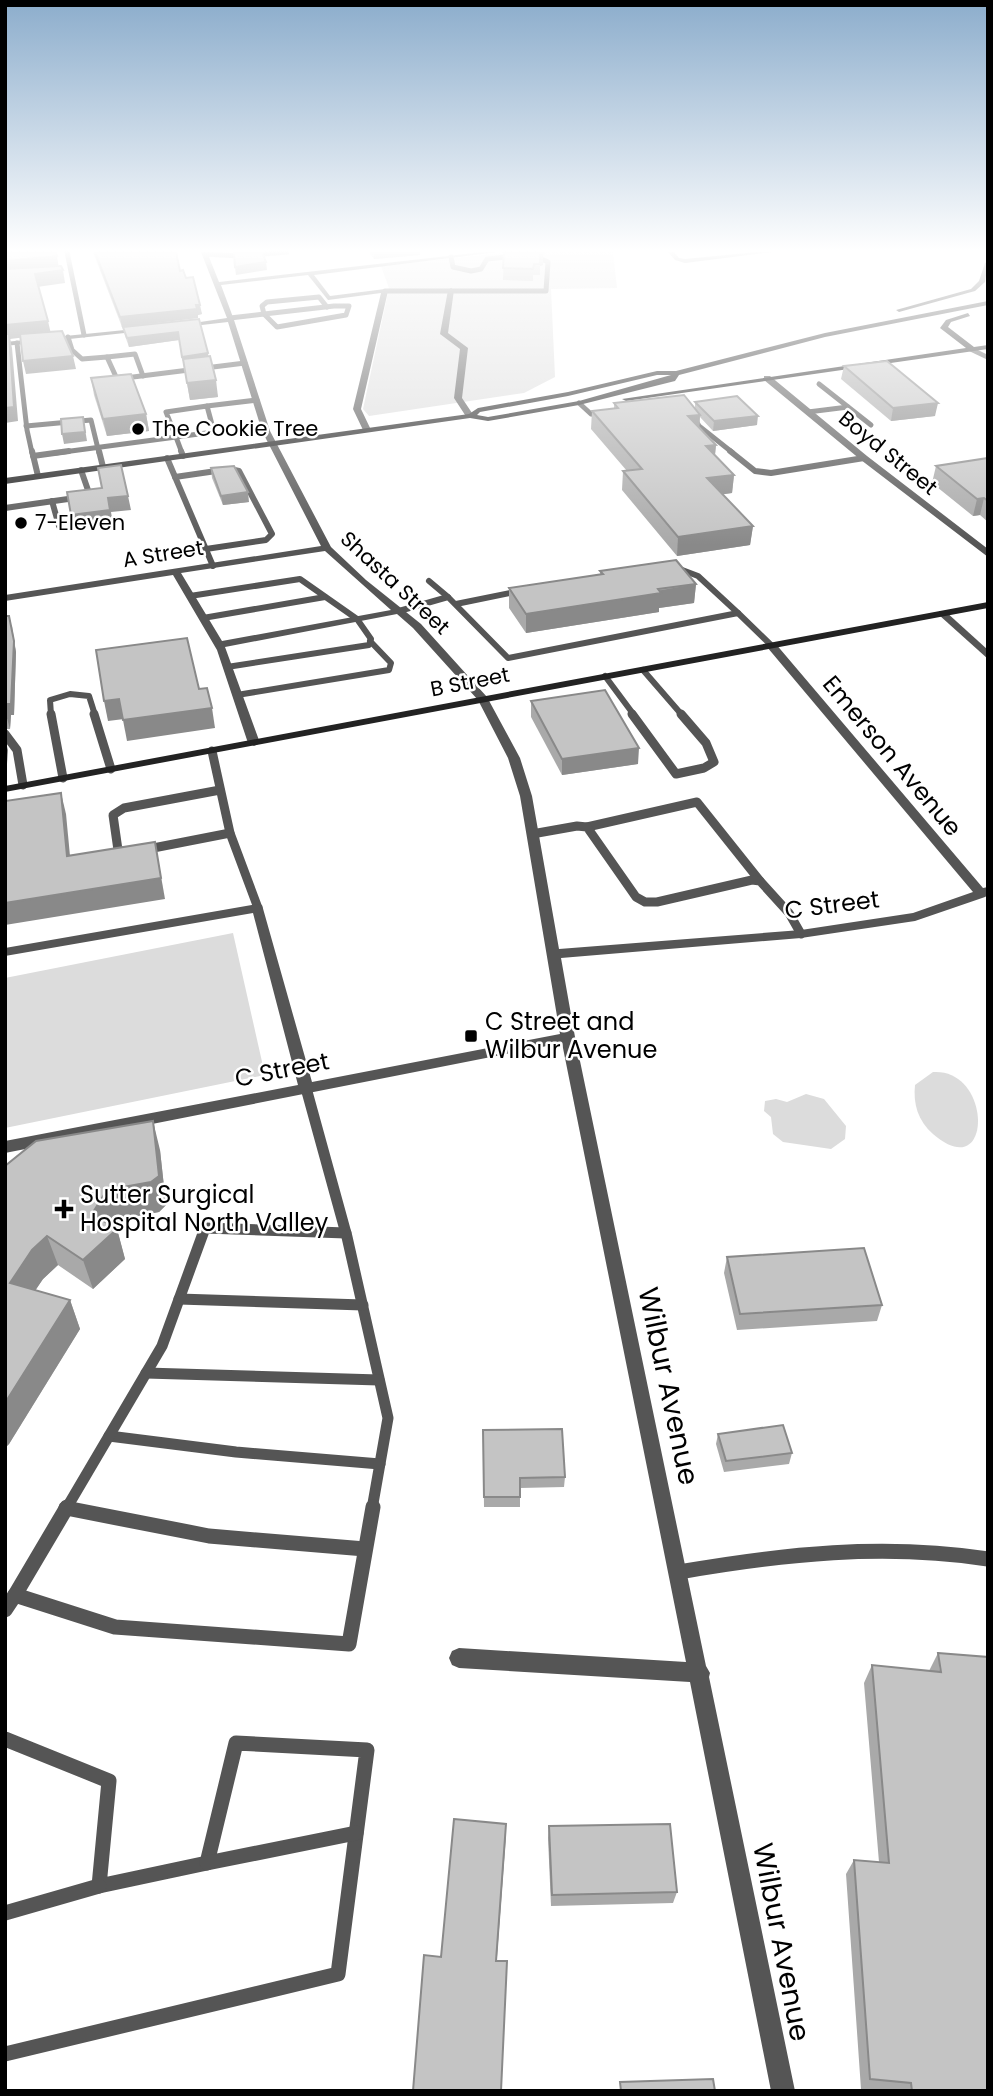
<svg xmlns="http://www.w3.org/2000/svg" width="993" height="2096" font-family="Poppins,sans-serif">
	<rect width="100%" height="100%" fill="#fff"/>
	<g fill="#dcdcdc">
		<path d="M511,252H613L617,288L551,289L555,377L524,393L369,416L363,409L389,288L381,266Z"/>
		<path d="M233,933L265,1075L5,1128V978Z"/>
		<path d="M933,1072C993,1068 993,1186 933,1134C918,1121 913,1104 915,1085Z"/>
		<path d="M806,1094L824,1099L846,1126L845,1139L831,1149L783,1142L773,1134L771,1117L764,1111L765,1101L776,1099L787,1102Z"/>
	</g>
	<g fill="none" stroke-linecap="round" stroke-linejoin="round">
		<g stroke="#555" stroke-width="5">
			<path d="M67,252L84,335"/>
			<path d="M205,254L240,256L287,252"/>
			<path d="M451,257L453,267L471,271L481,269L487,259L515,256"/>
			<path d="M385,291H546L548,262L526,252"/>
			<path d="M334,306H349L346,315L277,327L264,314Z"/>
			<path d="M264,314L262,306L267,302L319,297L327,307"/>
			<path d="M230,318L264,314"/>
			<path d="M68,337L72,350L82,359L107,357L117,379L245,363"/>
			<path d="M17,343L27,430L32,453"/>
			<path d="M107,357L135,354L143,376"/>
			<path d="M819,384L871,425"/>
			<path d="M579,403L591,414L605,416"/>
			<path d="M207,406L257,400"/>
			<path d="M207,406L214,432L176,437L166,412Z"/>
			<path d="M808,412L848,407"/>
			<path d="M694,417L699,426L733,453"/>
			<path d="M26,426L91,420L99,453"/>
			<path d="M176,437L182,453"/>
			<path d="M56,453L176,437"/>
		</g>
		<g stroke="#555" stroke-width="6">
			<path d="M32,451L38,476"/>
			<path d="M99,451L103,467"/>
			<path d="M181,451L183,456"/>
			<path d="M730,451L755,471L771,473L864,458"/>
			<path d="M33,456L69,451"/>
			<path d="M167,458L213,566"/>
			<path d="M175,477L230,469L239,471L272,534L266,540L206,549"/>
			<path d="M52,501L59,526"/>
			<path d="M5,508L82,497L89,493L81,470"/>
			<path d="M669,565L698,576L738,613"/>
			<path d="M429,581L448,597"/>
			<path d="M190,596L300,579L357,619L371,639L369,645L227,667"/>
			<path d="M456,604L520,591"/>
			<path d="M399,611L448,597L508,658L738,613L771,645"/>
			<path d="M203,618L325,597"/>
			<path d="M643,670L682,715"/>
			<path d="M605,676L634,715"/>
			<path d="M237,695L389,670L391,663L370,641"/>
			<path d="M51,715L50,700L70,694L89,696L95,715"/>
		</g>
		<g stroke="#555" stroke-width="9">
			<path d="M51,714L63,778"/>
			<path d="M94,714L111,769"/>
			<path d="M632,714L676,774L704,768L714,762L706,743L681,714"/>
			<path d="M5,734L17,750L23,785"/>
			<path d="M212,751L230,833L258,908"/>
			<path d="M587,827L697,802L760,881"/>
			<path d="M532,834L577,826L587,827L636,897L645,902H657L752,880L760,881L789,913L801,934"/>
			<path d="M143,850L230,833"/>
			<path d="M128,852L118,850L113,815L124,808L220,790"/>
		</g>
		<g stroke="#555" stroke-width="11">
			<path d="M306,1088L347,1237L388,1418L372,1509"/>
			<path d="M179,1299L363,1305"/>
			<path d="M146,1373L379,1380"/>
			<path d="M109,1436L236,1452L380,1464"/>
			<path d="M66,1508L69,1509"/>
			<path d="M66,1509L162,1346L205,1228L346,1233"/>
		</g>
		<g stroke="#555" stroke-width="15">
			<path d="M66,1508L209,1536L365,1549"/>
			<path d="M679,1572C783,1554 883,1543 988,1559"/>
			<path d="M15,1595L67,1507"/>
			<path d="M5,1610L15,1595L115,1627L349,1644L373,1507"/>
			<path d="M5,1739L109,1781L99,1886L207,1863L236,1743L367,1750L338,1974L5,2054"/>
			<path d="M207,1863L356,1833"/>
			<path d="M5,1913L99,1886"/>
		</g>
		<g fill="#555" fill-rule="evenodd">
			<path d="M201,252H207L219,282L483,252H498L314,275L330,296L385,289L388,291L361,409L371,430L367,432L363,430L353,409L381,293L328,300L308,275L221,285L234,320L270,431L331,547L366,580L421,624L487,697L520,758L532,796L559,949L801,930L913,913L973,892L767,647V643H775L983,888L988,887V895L985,897L915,921L801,938L561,958L575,1037L706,1666L710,1673L709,1677L795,2091H771L690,1682L459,1668L452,1665L449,1658L452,1651L459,1648L686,1662L562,1043L5,1153V1141L298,1085L253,913L5,956V948L258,904L262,905L312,1082L560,1034L520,796L508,758L478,700L413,628L397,614L225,647L260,743L254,746L248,743L217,650L173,575L5,601V595L321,546L262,431L228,322L184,327L180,325L227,318ZM325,551L391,610L222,641L181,573Z"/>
			<path d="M668,252H674L679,258L685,259L756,252H772L685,263L675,260Z"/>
			<path d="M451,288L454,290L448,333L468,348L462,398L474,416L470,418H467L454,398L460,349L440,334L448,290Z"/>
			<path d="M145,328L143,331L5,346V342Z"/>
			<path d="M972,347L988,355V360L969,351Z"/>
			<path d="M764,376H770L867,456L988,549V557L861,460L764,380Z"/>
			<path d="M939,611H945L988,650V659L939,615Z"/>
		</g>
		<g fill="#222" fill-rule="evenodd">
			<path d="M988,261L985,282L975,291L899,312L896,310L971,289L979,281L985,263Z"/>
			<path d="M988,301V305L825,337L679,375L675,381L579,405L488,421L470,418L5,484V478L469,414L478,408L568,392L657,371H676L825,333ZM657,375H671L579,401L488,417L477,415L480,412L568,396Z"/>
			<path d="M968,313L970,316L951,322L948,327L974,347L988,345V349L626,401L622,399L966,348L940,328L946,320Z"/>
			<path d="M988,602V608L5,792V786Z"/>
		</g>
	</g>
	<g fill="#a9a9a9">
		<path d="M93,252H176L180,271L186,278L202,314L198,315V318L122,327Z"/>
		<path d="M369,252H420V255L374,259Z"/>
		<path d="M504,252H545L544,255L543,254V265L540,266V275H533V281L503,280Z"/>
		<path d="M199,319L218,397L190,400L179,340L129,347L125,336L123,327Z"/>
		<path d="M844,366L935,416L891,421L841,379Z"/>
		<path d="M91,378L146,414L149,431L107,436L94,395Z"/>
		<path d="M695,402L757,425L713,431L700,417L699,427L716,445L715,455L734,475L732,493L722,494L753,526L750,545L677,556L622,490L623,471H627L591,429L592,411L614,409V403L695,408Z"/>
		<path d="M988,458V522L980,515L973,516L932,483L936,466Z"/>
		<path d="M211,468L249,502L223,505L212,478Z"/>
		<path d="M600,571L696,584L694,603L659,608V612L526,633L509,608V588L600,575Z"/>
		<path d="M5,616L12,626L16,652L14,715H11L10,729H5Z"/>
		<path d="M531,701L638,764L562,775L531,717Z"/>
		<path d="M160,1150L166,1205L159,1212L116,1220L112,1226L117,1229L125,1259L93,1289L58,1265L43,1279L35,1290L70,1300L80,1329L9,1444L5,1448V1166Z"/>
		<path d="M727,1257L882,1305L877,1321L737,1330L724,1273Z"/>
		<path d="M483,1430L565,1477L564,1487L520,1488V1507H484Z"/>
		<path d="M718,1434L792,1453L789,1464L724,1472L716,1444Z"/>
		<path d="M938,1653L988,2091H876L861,2089L846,1874L854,1860L879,1862L864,1683L872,1665L929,1671Z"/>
		<path d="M549,1826L677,1892L673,1903L551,1906L548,1838Z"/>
	</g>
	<g fill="#898989">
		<path d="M388,252H420V255L374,259V253Z"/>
		<path d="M540,254H543V265L540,266Z"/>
		<path d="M57,256L59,269L5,274V261Z"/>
		<path d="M266,262L267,270L236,275L235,267Z"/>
		<path d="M63,270L65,283L37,287L35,274Z"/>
		<path d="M200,305L202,314L198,315V318L122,327L120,317Z"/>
		<path d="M48,321L51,334L10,339L12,348L18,421L5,423V325Z"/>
		<path d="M178,332L179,340L129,347L127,338Z"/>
		<path d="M208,353L209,362L184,365L182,357Z"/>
		<path d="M73,356L76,369L26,374L23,361Z"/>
		<path d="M216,380L218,397L190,400L187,383Z"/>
		<path d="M938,403L935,416L891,421L893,408Z"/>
		<path d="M146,414L149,431L107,436L103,419Z"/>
		<path d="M700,415L699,432L688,416Z"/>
		<path d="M758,416L757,425L713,431L714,421Z"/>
		<path d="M83,417L87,441L64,444L62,434Z"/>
		<path d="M716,445L714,463L706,446Z"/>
		<path d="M734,475L732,493L705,497L707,478Z"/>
		<path d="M248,492L249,502L223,505L221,496Z"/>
		<path d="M128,496L131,510L111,512L113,524L74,529L71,515L108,498Z"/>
		<path d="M984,498L980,515L973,516L977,499Z"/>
		<path d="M753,526L750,545L677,556L678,537Z"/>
		<path d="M696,584L694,603L659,608V612L526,633V614Z"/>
		<path d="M9,616L16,652L14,715H11L10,729L7,718Z"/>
		<path d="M119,699L124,719L108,721L104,701Z"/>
		<path d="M212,708L215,728L127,741L123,720Z"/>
		<path d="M5,739L8,750L7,764L5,757Z"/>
		<path d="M639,748L638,764L562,775V759Z"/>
		<path d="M61,793L66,814L72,877L67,856Z"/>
		<path d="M155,842L165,899L5,925V903Z"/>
		<path d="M153,1121L160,1150L166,1205L159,1212L116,1220L102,1243L92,1214Z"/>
		<path d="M117,1229L125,1259L93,1289L83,1260Z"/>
		<path d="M47,1236L58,1265L43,1279L21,1312L10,1283L32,1250Z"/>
		<path d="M70,1300L80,1329L9,1444L5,1448V1403Z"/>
		<path d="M506,1824V1835L496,1970V1961Z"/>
	</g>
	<g fill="#c4c4c4" stroke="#898989" stroke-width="2">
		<path d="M5,252H55L57,256L5,261Z"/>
		<path d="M95,252H176L180,271L183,270L186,278L193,277L200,305H196L197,309L120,317Z"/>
		<path d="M262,252L266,262L235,267L234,253Z"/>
		<path d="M504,252H538L543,254H540V264H534L533,269L503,268Z"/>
		<path d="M61,266L63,270L35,274L48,321L5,325V269Z"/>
		<path d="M199,319L208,353L182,357L178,332L127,338L123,327Z"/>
		<path d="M62,331L73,356L23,361L20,334Z"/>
		<path d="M5,334H9L14,407L5,408Z"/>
		<path d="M210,356L216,380L187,383L183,359Z"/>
		<path d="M887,361L938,403L893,408L844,366Z"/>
		<path d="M131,374L146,414L103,419L91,378Z"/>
		<path d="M684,395L700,415L688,416L716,445L706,446L734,475L707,478L753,526L678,537L623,471L642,469L592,411L618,408L614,403Z"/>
		<path d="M737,396L758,416L714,421L695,402Z"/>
		<path d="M83,417L85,432L62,434L61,419Z"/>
		<path d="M988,458V501L984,498L977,499L936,466Z"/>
		<path d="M121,465L128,496L108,498L110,510L71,515L67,492L102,488L98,468Z"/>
		<path d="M234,466L248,492L221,496L211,468Z"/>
		<path d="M676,560L696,584L658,589L661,593L526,614L509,588L603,574L600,571Z"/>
		<path d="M5,616H9L14,641L11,704H8L7,718H5Z"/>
		<path d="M187,638L199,689L207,688L212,708L123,720L119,699L104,701L96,650Z"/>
		<path d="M605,690L639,748L562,759L531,701Z"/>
		<path d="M61,793L67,856L155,842L161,878L5,903V801Z"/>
		<path d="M153,1121L159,1176L151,1182L107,1190L92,1214L117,1229L83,1260L47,1236L32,1250L10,1283L70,1300L5,1403V1166L36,1141Z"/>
		<path d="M864,1248L882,1305L740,1314L727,1257Z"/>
		<path d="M783,1425L792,1453L726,1461L718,1434Z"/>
		<path d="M562,1429L565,1477L520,1478V1497H484L483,1430Z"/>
		<path d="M938,1653L988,1657V2091H912L911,2083L870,2079L854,1860L889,1863L872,1665L941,1672Z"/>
		<path d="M454,1819L506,1824L496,1961H507L501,2091H413L424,1955L441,1957Z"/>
		<path d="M670,1824L677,1892L552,1895L549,1826Z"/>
		<path d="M713,2079L715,2091H621L620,2082Z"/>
	</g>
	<linearGradient id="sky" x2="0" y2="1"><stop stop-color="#8cadcc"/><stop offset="0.46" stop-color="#fff"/><stop offset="1" stop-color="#fff" stop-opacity="0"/></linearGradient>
	<rect width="993" height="545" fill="url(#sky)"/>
	<g fill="#000" stroke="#fff" stroke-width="2.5">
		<circle cx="138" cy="429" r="7"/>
		<circle cx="21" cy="523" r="7"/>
		<rect x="464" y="1029" width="14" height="14" rx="3.5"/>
		<path d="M60.5 1198.5h7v7h7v7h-7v7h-7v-7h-7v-7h7z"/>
	</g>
	<g text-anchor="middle" stroke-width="5" stroke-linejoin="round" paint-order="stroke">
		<g font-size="21" fill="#000" stroke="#fff" text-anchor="start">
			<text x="152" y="436">The Cookie Tree</text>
			<text x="35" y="530">7-Eleven</text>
		</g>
		<g font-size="21" fill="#000" stroke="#fff">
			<text transform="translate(888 453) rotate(39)" y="7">Boyd Street</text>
			<text transform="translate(163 554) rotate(-9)" y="7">A Street</text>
			<text transform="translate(395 583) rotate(43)" y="7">Shasta Street</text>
			<text transform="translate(470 682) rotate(-11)" y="7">B Street</text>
		</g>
		<g font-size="24" fill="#000" stroke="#fff">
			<text transform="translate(892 756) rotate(50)" y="8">Emerson Avenue</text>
			<text transform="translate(832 905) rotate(-7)" y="8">C Street</text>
			<text transform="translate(282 1070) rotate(-11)" y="8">C Street</text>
		</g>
		<g font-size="24" fill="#000" stroke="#fff" text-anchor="start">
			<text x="485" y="1030">C Street and<tspan x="485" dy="28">Wilbur Avenue</tspan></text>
			<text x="80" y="1203">Sutter Surgical<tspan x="80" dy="28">Hospital North Valley</tspan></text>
		</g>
		<g font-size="28" fill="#000" stroke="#fff">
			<text transform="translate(669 1386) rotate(78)" y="10">Wilbur Avenue</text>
			<text transform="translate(782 1942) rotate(79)" y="10">Wilbur Avenue</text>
		</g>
	</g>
	<rect width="993" height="2096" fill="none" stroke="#000000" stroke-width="14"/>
</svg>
